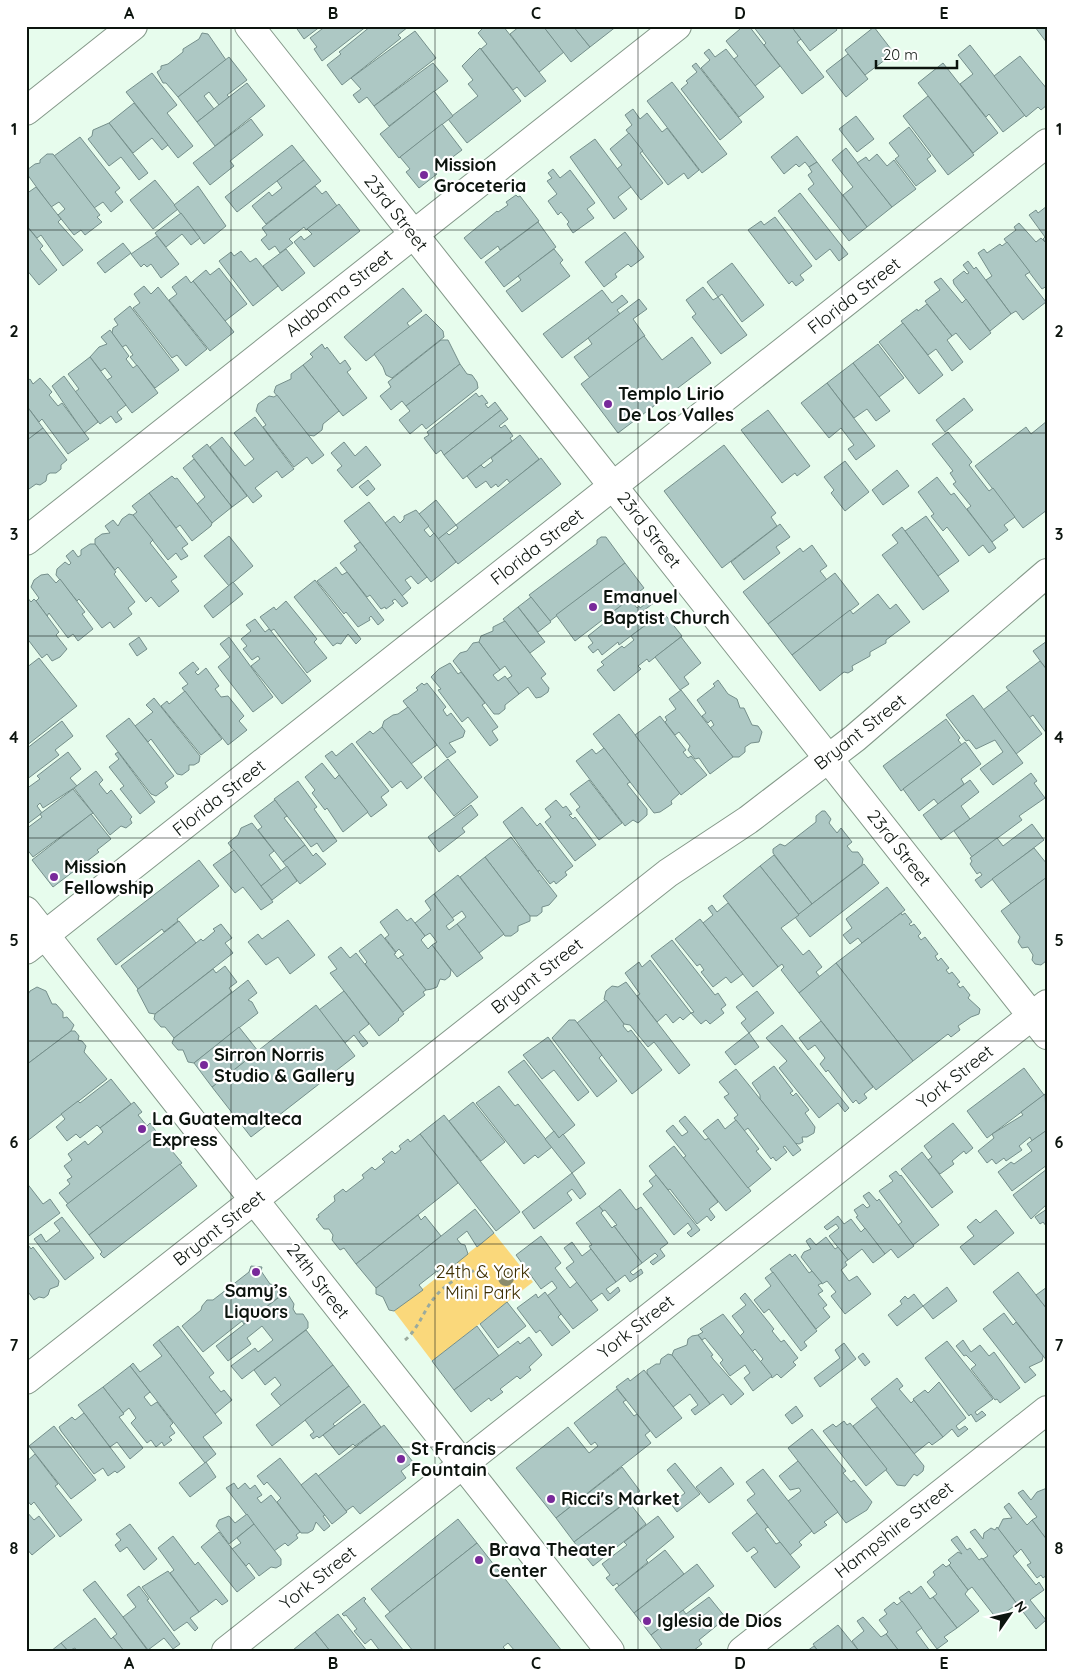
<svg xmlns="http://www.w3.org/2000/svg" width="1073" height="1677" font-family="Quicksand,sans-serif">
	<rect width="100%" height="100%" fill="#e7fced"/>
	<path fill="#fad87b" d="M494,1233L533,1282L432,1361L394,1311Z"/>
	<g fill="#adc8c4" stroke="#758f8b">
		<path d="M295,26H321L304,39Z"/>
		<path d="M326,26H367L322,61L314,49L317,47L310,38Z"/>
		<path d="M371,26L408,27L398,35L401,38L342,85L327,65L341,54L339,52Z"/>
		<path d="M485,26H503L546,81L525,97L517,87L513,90L481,49L487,44L478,33Z"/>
		<path d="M520,26H543L564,52L539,72L510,34Z"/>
		<path d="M543,26H573L590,47L571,62Z"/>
		<path d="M573,26H617L590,47Z"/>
		<path d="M738,26H749L780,66L755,86L734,59L738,56L726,41L740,29Z"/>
		<path d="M753,26H791L801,39L797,42L824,77L802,94L764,45L766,43Z"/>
		<path d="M791,26H834L837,30L810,51Z"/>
		<path d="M1047,26V43L1035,27Z"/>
		<path d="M874,27L894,53L865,75L845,50Z"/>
		<path d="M415,31L436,58L374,106L367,97L359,103L353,95L361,89L351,78Z"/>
		<path d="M202,33L208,34L226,60L178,97L166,83H163L157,72L161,69V66L168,64L183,52V49L199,39Z"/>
		<path d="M970,45L1025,115L1003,132L989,114L986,117L960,84L973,74L958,55Z"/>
		<path d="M480,48L521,101L467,143L448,119L478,96L468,84L473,80L462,66Z"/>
		<path d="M709,49L715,57L726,49L764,97L739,117L701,68L710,60L704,53Z"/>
		<path d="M848,54L868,79L846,97L826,71Z"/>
		<path d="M1020,56L1047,89V105L1041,110L1038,107L1026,117L994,76Z"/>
		<path d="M229,57L247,80L227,95L229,97L219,105L209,92L204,96L214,109L197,122L178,97Z"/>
		<path d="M433,63L448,81L389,126L374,106Z"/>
		<path d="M696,63L742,122L720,140L681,89L688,83L686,81L697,72L692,66Z"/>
		<path d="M943,63L998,133L973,153L918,83Z"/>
		<path d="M152,73L177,105L167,113L193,146L178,158L126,92Z"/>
		<path d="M672,82L727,154L702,173L647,101Z"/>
		<path d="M247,83L265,106L215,146L197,122Z"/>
		<path d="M434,91L453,116L399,158L380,134Z"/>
		<path d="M928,96L974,155L948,175L903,116Z"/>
		<path d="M134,103L168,145L162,150L152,138L133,153L109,123Z"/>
		<path d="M633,109L640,119L647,113L662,132L667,128L699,170L688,179L684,173L668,185L626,130L632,125L625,115Z"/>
		<path d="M856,116L874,139L857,152L839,129Z"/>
		<path d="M251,119L263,135L230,161L234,166L210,185L193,163Z"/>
		<path d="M109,123L148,173L139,180L121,157L109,166L88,139L92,136L93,130Z"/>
		<path d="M442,124L462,150L434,171L437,174L419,188L406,172L410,169L400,157Z"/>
		<path d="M909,127L931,156L927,159L936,171L916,186L895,159L899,156L889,143Z"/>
		<path d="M629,133L643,151L640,153L663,183L641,200L617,169L622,165L610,149Z"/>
		<path d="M797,136L817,162L809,167L805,162L799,167L796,164L784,174L771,157Z"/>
		<path d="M80,137L120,188L115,192L123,202L111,212L103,202L94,208L54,156Z"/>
		<path d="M595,139L631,187L618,197L627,209L614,219L570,157Z"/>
		<path d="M292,145L304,160L237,212L225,197Z"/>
		<path d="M846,148L892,207L867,227L843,195L853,187L832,160Z"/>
		<path d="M47,154H53L100,215L97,217L102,222L85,235L81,230L74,235L58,215L65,209L59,202L51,207L27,174V170L35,164L40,163V160Z"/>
		<path d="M877,154L887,166L894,160L916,189L892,207L857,163L866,157L869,161Z"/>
		<path d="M304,160L321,181L266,224L252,206L269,192L272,196L282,188L277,181Z"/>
		<path d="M817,162L867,227L849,241L808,189L814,184L808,175L812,172L809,167Z"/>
		<path d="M553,169L560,178L570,170L595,203L587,209L594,218L573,233L567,224L569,222L561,212L558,215L548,201L557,194L547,181L552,178L548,173Z"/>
		<path d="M155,180L178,209L153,229L130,200Z"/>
		<path d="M198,186L226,226L204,244L174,205Z"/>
		<path d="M315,186L322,194L326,191L337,206L306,230L304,227L289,239L293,243L280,253L275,246L269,250L261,240L267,235L262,228Z"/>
		<path d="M36,187L61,219L58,222L83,250L63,266L41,235L37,238L26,225V194Z"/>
		<path d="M800,193L848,254L839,261L830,249L816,260L778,211Z"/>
		<path d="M516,195L518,197L520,196L539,221L500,250L498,246L481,259L464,238L497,211L498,212L508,205L506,202Z"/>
		<path d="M339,204L360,231L314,267L294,242L301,236L304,240L312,234L307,229Z"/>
		<path d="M1047,206V244L1043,239L1045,237L1029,215L1036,210L1038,213Z"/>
		<path d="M181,213L200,238L191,245L182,234L166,247L155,233Z"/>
		<path d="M775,217L812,266L800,275L804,280L796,286L792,281L789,284L748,230L761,221L764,225Z"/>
		<path d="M538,222L556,247L504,287L485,262Z"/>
		<path d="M1019,223L1036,242L1041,238L1047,244V286L1042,289L1004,239L1016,230L1014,227Z"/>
		<path d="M26,225L43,246L40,249L57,270L39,285L26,269Z"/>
		<path d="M625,232L644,257L631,267L628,264L615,274L617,277L604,287L585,262Z"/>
		<path d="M157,236L179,264L161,278L151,264L147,267L144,264L141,267L131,254Z"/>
		<path d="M1007,242L1030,272L1025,275L1046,302L1023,320L1016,311L1011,314L986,280L992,276L978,253L984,249L987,253L1000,244L1002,246Z"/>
		<path d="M123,243L131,253L105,273L97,263Z"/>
		<path d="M286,249L305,273L282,291L263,266Z"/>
		<path d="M554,249L563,260L560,263L570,276L522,312L506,291L521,280L518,276Z"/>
		<path d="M241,251L250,262L256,258L278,286L253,306L219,261L231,252L234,256Z"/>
		<path d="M968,261L974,269L976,267L1011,314L990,331L954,284L953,280L964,271L967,274L969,273L963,265Z"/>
		<path d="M732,263L764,305L742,322L722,294L718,297L707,282Z"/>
		<path d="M219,268L247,304L225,321L193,281L206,270L210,275Z"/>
		<path d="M186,276L191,283L193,281L234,332L210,351L169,300L177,294L172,287Z"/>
		<path d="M941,278L962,303L966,299L991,333L970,350L956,333L952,336L925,301L940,290L934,282Z"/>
		<path d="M144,286L151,294L158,287L207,349L186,366L177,355L172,358L133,308L140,303L134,294Z"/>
		<path d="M703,287L713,300L718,297L747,335L721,354L692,317L696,314L686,300Z"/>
		<path d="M403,288L422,311L407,323L410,327L366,361L344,337Z"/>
		<path d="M602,290L612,303L622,295L628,302L617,310L620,314L562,358L543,334Z"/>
		<path d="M639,299L647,309L633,319L645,336L590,378L574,357L592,344L588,338Z"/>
		<path d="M927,304L952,336L947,340L963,362L952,371L936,349L928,355L901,321L917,309L918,311Z"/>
		<path d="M130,306L179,370L155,388L130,357L133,355L126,345L122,347L112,333L113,328L118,325L114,319Z"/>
		<path d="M426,314L443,331L444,337L392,378L386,375L383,367L374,354Z"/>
		<path d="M903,323L943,375L919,394L879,342Z"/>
		<path d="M110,330L129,356L126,359L133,368L137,365L158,393L132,413L107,380L112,377L105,368L101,371L90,357L99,347L107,344L101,337Z"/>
		<path d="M644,336L662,360L692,337L711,363L618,433L581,384Z"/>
		<path d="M441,340H448L460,364L406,406L402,401L391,410L380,396L391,387L388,382Z"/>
		<path d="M322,344L325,349L327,347L340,364L345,360L351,369L347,372L367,398L343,416L303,365L313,357L310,354Z"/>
		<path d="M878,344L904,378L879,397L853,363Z"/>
		<path d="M90,357L126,405L117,412L122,419L116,423L111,416L100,424L75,392L79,389L68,374Z"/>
		<path d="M853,363L890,411L876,421L867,409L854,418L827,383Z"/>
		<path d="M460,364L467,374L472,375L477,382L478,388L426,429L422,424L410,434L399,420L410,411L406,406Z"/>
		<path d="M303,365L339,411L323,424L322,430L314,436L308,435L274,392L276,386L291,379V374Z"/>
		<path d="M64,376L98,422L84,433L52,386Z"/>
		<path d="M40,378L52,392L49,395L58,406L62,403L89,439L68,454L42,419L39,422L26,405V382L30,379L33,384Z"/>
		<path d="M827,383L875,446L856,460L848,449L854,445L841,428L829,438L801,403Z"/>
		<path d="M476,393L479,397L482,395L488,403L485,404L488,408L495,402L501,410L444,455L441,450L436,454L424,438L429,435L427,432Z"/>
		<path d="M277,395L324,455L312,464L307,457L294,467L263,427L266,425L256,411L258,404L269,396L274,397Z"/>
		<path d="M964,398L973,410L945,432L936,420Z"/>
		<path d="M26,405L43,428L26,441Z"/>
		<path d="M501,410L508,419L499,426L501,428L505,425L513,436L510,438L512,441L463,479L444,455Z"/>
		<path d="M768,410L810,466L797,476L795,473L782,483L741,430Z"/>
		<path d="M255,417L294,469L282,478L277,471L255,488L262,496L253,503L210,447L222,437L245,466L254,459L234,433Z"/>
		<path d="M1047,421V510L1023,528L975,466L1026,427L1031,434Z"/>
		<path d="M43,428L67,460L61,465V469L56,473H50L47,475L46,481L40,485L36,484L29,489L26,485V441Z"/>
		<path d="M948,432L972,462L969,465L989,491L993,488L1015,517L1004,525L1008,530L992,542L967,509L971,506L953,484L956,482L950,473L953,471L932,444Z"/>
		<path d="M520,435L539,459L510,483L507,479L498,487L496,484L491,488L486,481L476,488L467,476L481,465L484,468L493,461L491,458Z"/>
		<path d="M344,442L355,456L366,446L381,465L352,488L337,470L342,466L331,453Z"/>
		<path d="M207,444L247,496L232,507L192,456Z"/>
		<path d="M724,445L776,513L771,517L777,526L722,568L664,491Z"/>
		<path d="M541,458L561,484L458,564L438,539L446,532L449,535L458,528L456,525Z"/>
		<path d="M194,459L232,507L212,523L197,504L205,497L183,468Z"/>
		<path d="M845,461L869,492L845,511L831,493L834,490L824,477Z"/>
		<path d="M897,470L909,486L883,505L872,490Z"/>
		<path d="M172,476L175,479L177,478L212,523L211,526L192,541L180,525L176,528L149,493Z"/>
		<path d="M937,477L951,495L954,493L992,542L996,548L989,553L983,545L969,556L947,527L943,531L931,516L934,514L918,492Z"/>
		<path d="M368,480L375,489L367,496L359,487Z"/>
		<path d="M149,493L188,544L182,548L188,556L181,560L176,553L168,560L133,515L137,512L132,506Z"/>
		<path d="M436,500L456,525L438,539L419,514Z"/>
		<path d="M369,502L427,577L418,584L411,576L405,580L411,588L402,596L344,521Z"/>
		<path d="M416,510L429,526L424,530L430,537L434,533L456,562L431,582L385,523L394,516L400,523L404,519V516Z"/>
		<path d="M129,514L133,515L153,540L150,543L177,577L171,581L179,591L159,607L151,597L146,602L118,567L115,570L95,544V539L102,534L110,533L105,526L113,520L118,526L122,519Z"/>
		<path d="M926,516L959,561L938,576L905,531Z"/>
		<path d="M780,524L790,537L776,547L780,553L744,580L731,562Z"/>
		<path d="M902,527L949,591L923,610L882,555L898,543L892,535Z"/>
		<path d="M229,536L253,566L229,586L204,556Z"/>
		<path d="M601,537H606L625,563L550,621L529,595L597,544V540Z"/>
		<path d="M360,542L408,603L402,607L395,599L392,601L394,603L386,609L385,607L381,609L370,595L367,597L340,563L357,550L354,546Z"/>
		<path d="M90,544H95L116,572L114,574L135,602L128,608L132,614L114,628L110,622L102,628L79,599L77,601L56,575L57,569L65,562L69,565L71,563L66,556L73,550L78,557L81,555V550Z"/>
		<path d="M812,545L827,566L820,571L827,580L768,624L743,592L800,548L803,552Z"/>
		<path d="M625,563L644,588L575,641L556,615Z"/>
		<path d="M336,567L342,575L347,572L384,620L378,625L371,616L369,618L370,620L358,627L346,612L344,614L317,581Z"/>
		<path d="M835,573L859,604L792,655L768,624Z"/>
		<path d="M48,574L56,583L60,579L85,612L82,614L93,629L78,641L73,634L68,638L49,613L47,616L36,601L39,598L31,587L34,580L41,575Z"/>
		<path d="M315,580L361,639L356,644L348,634L341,644L337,643L333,646L294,597Z"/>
		<path d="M233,582L243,594L213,618L204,606Z"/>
		<path d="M878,594L890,609L896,604L910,622L886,640V643L870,652V656L852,666L853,670L848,673L844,672L820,691L792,655L850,610L853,614Z"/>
		<path d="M26,596L31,602L34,599L36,601L59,632L56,635L67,649L60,657L52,661L47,654L42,658L26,637Z"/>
		<path d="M531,597L551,622L538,632L518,607Z"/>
		<path d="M630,599L637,608L639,606L640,608L652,599L655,602L643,611L642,615L648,623L619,645L618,642L602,655L598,649L593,653L588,647L593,643L588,636L608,620L606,617Z"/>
		<path d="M286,601L317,639L314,642L327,658L307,673L274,629L271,631L260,617L274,607L276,610Z"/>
		<path d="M518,607L545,642L530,653L503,619Z"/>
		<path d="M663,612L682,636L649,662L647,659L638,666L641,669L614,691L597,670L604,665L601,662L622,646L624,648L634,640L631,636Z"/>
		<path d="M255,619L265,632L269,629L271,631L311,681L282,704L251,666L260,659L258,656L252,660L243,649L247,646L241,639L251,631L246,625Z"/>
		<path d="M505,621L546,674L541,678L549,688L548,692L541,697L536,698L528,687L519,694L507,679L512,676L505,666L500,670L479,642L481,636L493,631V627Z"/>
		<path d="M139,637L147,649L137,656L129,644Z"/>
		<path d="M229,637L273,697L253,712L218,667L230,657L220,644Z"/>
		<path d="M681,637L701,663L684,677L689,684L680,690L655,657Z"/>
		<path d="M1047,641V670L1033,651Z"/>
		<path d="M479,642L500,670L493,675L498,681L505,676L519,694L505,705V709L499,714H494L453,661L460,653L467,651L473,643Z"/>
		<path d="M39,658L77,706L26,746V668Z"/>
		<path d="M1040,661L1047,670V734L1033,715L1029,718L1006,687Z"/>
		<path d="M193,662L199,669L195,672L198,675L206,668L219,686L215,689L221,697L228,696L244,716L239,721L247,730L228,745L182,688L188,684L179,673Z"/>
		<path d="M450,663L458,674L461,672L485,703L482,705L498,727L492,731L498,740L490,746L468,717L462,722L438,690L441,689L431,677L439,669Z"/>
		<path d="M718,680L728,694L737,699L740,708H744L752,725L758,726L762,732L759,742L751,743L745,747V752L739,757H733L710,728L714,725L711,720L708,723L702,716L706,713L697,700L715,686L713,684Z"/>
		<path d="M422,683L424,685L427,683L446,707L443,710L447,716L451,713L465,731L463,737L449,743L456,752L447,758L403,701L418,690L416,688Z"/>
		<path d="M681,690L733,757L710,774L699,758L695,759L688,750L690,746L679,732L675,735L665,722L667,720L665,717L676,709L669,699Z"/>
		<path d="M1009,690L1042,734L1016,754L983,710Z"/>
		<path d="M185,691L222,739L201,755L161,706L167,701L169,704Z"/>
		<path d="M973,695L1023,763L993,785L980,769L1003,752L995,740L976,749L969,740L966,741L946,715Z"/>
		<path d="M154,698L200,756L199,762L194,765H189V770L182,775L177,774L151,739L148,742L135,726L153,712L146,705Z"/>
		<path d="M408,707L437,745L411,764L382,727L384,721L393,715L398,714Z"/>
		<path d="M619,714L680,793L671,801L672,804L660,812L654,813L593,734Z"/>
		<path d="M660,716L686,750L683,752L688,758L691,756L707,775L681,795L635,735Z"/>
		<path d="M129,718L174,776L165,783L168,787L156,796L151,794L106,736Z"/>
		<path d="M946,719L960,738L958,740L962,745L901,791L883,766Z"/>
		<path d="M62,721L73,736L55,750L59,755L26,780V749Z"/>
		<path d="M382,727L422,777L407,789L401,781L392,788L356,742L370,731L373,734Z"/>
		<path d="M965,742L981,764L961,779L964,784L938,804L934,799L919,811L903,789Z"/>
		<path d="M352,743L389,791L381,797L387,805L371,817L325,756L332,751L336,756Z"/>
		<path d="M604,748L630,782L627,784L647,809V815L638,823L633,820L625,826L576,761L592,749L596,754Z"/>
		<path d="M68,752L81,769L70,778L77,786L43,808L40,803L37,806L42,813L26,825V789L40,779L37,776Z"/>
		<path d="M118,752L155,802L140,814L120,789L124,786L109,767L119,759L115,754Z"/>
		<path d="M448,759L478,797L454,816L424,778Z"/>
		<path d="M322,763L335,779L339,775L368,812L343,832L327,808L325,810L312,793L315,790L305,777Z"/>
		<path d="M96,771L103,780L99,784L107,794L111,790L132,817L130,819L132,823L126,828L121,826L110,835L74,788Z"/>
		<path d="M1031,773L1037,781L1034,783L1045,798L1019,816L1022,820L972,857L954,831Z"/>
		<path d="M589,780L622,823L599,840L576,810L580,807L570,794Z"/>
		<path d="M970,780L979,792L961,806L970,819L941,840L923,815Z"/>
		<path d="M298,781L317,807L314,809L337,841L323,852L317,843L311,847L274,799Z"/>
		<path d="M73,789L93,813L33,857L26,848V829L42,817L40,814Z"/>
		<path d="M275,800L287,816L284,818L305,845L283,862L258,830L262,827L254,816Z"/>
		<path d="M556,800L563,808L566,806L572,814L569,815L573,819L575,817L596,845L575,861L545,822L551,817L545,809Z"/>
		<path d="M471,805L478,815L462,828L465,832L439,852L428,837Z"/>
		<path d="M522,807L537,826L540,823L573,866L565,872L567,875L556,884L554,881L550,884L539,870L538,872L503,822Z"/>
		<path d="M822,811H825L831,819L829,823L837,833L841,828L852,842L847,846L852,852H858L863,859L862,865L812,904L773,853V849L780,844L785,846L816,822V816Z"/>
		<path d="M91,814L111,839L97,850L99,852L53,887L32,860Z"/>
		<path d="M252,823L274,851L269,855L281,871L261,886L228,843L238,835L241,828Z"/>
		<path d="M1032,824L1044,840L981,888L975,880L982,875L980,872L977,874L970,864L972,861L970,858L997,838L1003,846Z"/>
		<path d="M511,837L557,896L549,905L542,907V912L537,916H530L485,857Z"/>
		<path d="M305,845L313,856L316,853L326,864L300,884L283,862Z"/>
		<path d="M1034,848L1047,864V877L1011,904L992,879Z"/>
		<path d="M234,850L273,902L261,910L243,887L235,893L213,865Z"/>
		<path d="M774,855L812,904L799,915L760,866Z"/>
		<path d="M485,857L530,916V921L518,926V931L511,936H505L460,877Z"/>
		<path d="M199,860L219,886L177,919L178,921L164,932L162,929L116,965L97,939Z"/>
		<path d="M864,864L879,883L810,937L795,917Z"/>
		<path d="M287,866L297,881L272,900L261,886Z"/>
		<path d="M760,866L799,915L781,928L803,955L809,950L822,967L816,972L820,977L799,993L781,970L784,967L782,964L778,967L723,896Z"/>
		<path d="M458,875L504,934L479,953L457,924L466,917L462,911L452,918L434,894Z"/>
		<path d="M1047,877V955L1046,961L1041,965L1035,964L1032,960L1033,955L1028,947L1022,948L1018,942L1020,937L1001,911Z"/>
		<path d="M887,887L905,910L862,943L858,938L850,944L843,935L852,928L846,919Z"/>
		<path d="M434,894L454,920L446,926L449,930L457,924L483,958L457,977L432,945L437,942L430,933L425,936L415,923L431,910L425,901Z"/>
		<path d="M728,903L778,967L753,987L703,923L713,915L708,908L712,905L717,912Z"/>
		<path d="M397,909L407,921L411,918L425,936L421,940L428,949L432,945L451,970L450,976L445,980L440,979L437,987L432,989L426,990L400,957L404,955L399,949L396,952L385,938L389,935L380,922Z"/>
		<path d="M901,913L902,915L905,913L912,922L909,924L911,926L914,924L921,933L918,936L921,940L925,937L938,954L935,956L938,961L941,958L949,968L946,970L949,974L952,972L960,982L957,984L960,988L963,986L970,995L968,998L980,1009L979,1014L971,1017L958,1026L960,1030L951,1037L948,1034L913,1061L836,963Z"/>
		<path d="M700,919L743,974L731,983L726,977L713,987L701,972L704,970L700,964L697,966L675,939Z"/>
		<path d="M288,920L315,955L290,974L278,957L266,965L248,942L258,934L262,939Z"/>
		<path d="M179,921L196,943L138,989L121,966Z"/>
		<path d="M221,924L232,938L225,943L233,953L155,1014L149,1013L137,990L201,939L203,941L215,931L213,929Z"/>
		<path d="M381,934L396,953L394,954L398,959L400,957L426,990L423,992L425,995L403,1012L365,964L367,962L359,951Z"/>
		<path d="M672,940L715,995L718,993L726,1005L721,1009L724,1013L710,1024L706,1020L701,1024L691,1013L694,1012L651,956Z"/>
		<path d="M341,947L350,958L356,953L404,1014L398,1019L399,1020L379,1036L330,973L337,969L328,957Z"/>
		<path d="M650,960L691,1013L683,1020L680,1017L673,1023L666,1014L657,1022L637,996L640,994L625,973L639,962L642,967Z"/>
		<path d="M836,963L913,1061L876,1090L799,993Z"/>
		<path d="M225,966L237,982L229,988L232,992L174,1038L165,1027H161L154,1019L155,1014L213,969L216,973Z"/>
		<path d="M248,980L257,993L248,1000L252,1002L258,1013L194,1063L188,1062L183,1050H178L172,1043L174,1038Z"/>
		<path d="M626,982L690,1065L679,1074L654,1042L648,1047L630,1025L624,1024L604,999L606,991L612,986L618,987Z"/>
		<path d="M37,987L46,991L52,1004H56L63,1012V1018L67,1017L74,1025L71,1031L26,1065V998L30,991Z"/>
		<path d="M344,991L369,1024L359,1032L368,1043L363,1047L354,1035L345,1043L319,1010Z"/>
		<path d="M757,991L774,1013L749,1033L741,1023L746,1019L736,1007Z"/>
		<path d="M606,1000L624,1024L623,1026L628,1032L631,1030L662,1070L632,1094L577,1023Z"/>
		<path d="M316,1005L355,1056L251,1137L212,1087Z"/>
		<path d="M569,1020H575L602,1055L599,1058L617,1081L597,1097L552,1038Z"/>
		<path d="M821,1021L873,1087L864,1094L867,1098L859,1104L856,1100L853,1103L828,1070L826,1072L820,1064L825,1058L815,1045L808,1050L799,1038Z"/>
		<path d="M782,1025L849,1108L845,1112L838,1103L819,1118L779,1068L787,1061L766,1038Z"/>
		<path d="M239,1027L258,1051L212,1087L194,1063Z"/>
		<path d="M71,1031H75L79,1036L78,1040L82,1041L86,1046L84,1052L107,1079L26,1142V1065Z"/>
		<path d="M749,1033L759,1047L735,1065L725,1052Z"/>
		<path d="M548,1037L589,1092L578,1101L554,1070L542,1079L523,1055Z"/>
		<path d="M524,1060L575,1125L559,1138L508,1072Z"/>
		<path d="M774,1066L793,1091L790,1093L793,1096L796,1093L809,1110L805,1113L815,1127L814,1133L807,1137H802L803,1142L799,1144L794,1143L760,1099V1095L752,1083Z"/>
		<path d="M1024,1068L1044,1095L987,1138L967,1111Z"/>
		<path d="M736,1069L801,1150L793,1156L785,1146L783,1147L787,1152L776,1161L773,1157L771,1159L748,1128L744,1131L734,1118L738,1115L724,1097L729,1094L719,1082Z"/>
		<path d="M111,1079L131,1104L100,1128L97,1125L80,1138L76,1134L67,1141L56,1127L65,1119L61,1114L78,1101L80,1103Z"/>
		<path d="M499,1086L515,1106L518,1104L552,1147L538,1158L535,1155L524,1164L476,1103Z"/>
		<path d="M1045,1094L1047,1130L1032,1141L1030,1137L1019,1146L1022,1150L1006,1161L1004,1158L996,1164L992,1159L987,1163L978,1151L994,1138L992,1134L1023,1115L1021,1112Z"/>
		<path d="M134,1102L142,1112L138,1115L147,1126L150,1123L158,1134L68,1204L59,1193L70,1184L67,1180L72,1177L64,1166L72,1160L68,1154L85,1141L88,1145L103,1132L100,1128Z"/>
		<path d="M473,1102L505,1142L481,1161L449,1121Z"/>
		<path d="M444,1115L520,1212L496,1231L420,1134Z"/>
		<path d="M685,1116L705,1140L709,1138L751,1191L726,1211L683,1158L686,1156L666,1131L673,1125L682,1136L688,1132L679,1121Z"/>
		<path d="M718,1119L725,1129L736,1120L759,1149L756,1151L771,1169L748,1188L703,1131Z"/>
		<path d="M953,1123L973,1148L966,1154L964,1151L952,1161L954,1164L940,1174L928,1160L932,1157L924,1146Z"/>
		<path d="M1047,1130V1165L1012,1191L998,1172L1011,1162L1014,1164L1032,1151L1027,1144Z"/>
		<path d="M554,1131L559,1138L563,1134L585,1163L572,1173L545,1139Z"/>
		<path d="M158,1134L182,1163L89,1235L66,1205Z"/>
		<path d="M420,1134L458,1183L356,1264L344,1248L340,1250L332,1240L333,1235L329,1229H324L316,1219L319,1217L318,1215L335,1201L334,1196L343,1189L346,1192L364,1178L362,1175L372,1167L375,1170L385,1162L382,1159L392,1151L395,1154L401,1149L399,1146L408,1139L410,1142Z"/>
		<path d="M674,1146L718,1202L709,1209L715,1217L711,1221L707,1216L697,1224L670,1189L668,1190L649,1166Z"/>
		<path d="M922,1152L953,1192L932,1208L901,1169Z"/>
		<path d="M180,1164L197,1186L104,1258L100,1254L102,1252L89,1235Z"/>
		<path d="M1047,1169V1204L1031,1219L1013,1195Z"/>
		<path d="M896,1171L900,1176L901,1175L939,1225L913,1245L898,1225L902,1222L879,1191L893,1181L889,1176Z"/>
		<path d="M572,1173L586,1194L580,1199L572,1189L567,1193L572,1200L534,1229L522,1212Z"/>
		<path d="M656,1175L700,1230L691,1237L687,1233L692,1229L688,1223L674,1235L643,1194L653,1186L649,1181Z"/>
		<path d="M26,1182L43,1204L50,1199L60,1213L29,1236L26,1232Z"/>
		<path d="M620,1189L636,1210L641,1207L668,1243L660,1249L665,1256L653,1265L650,1262L658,1256L655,1253L642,1263L614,1226L617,1225L605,1210L603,1211L599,1206Z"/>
		<path d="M869,1192L877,1201L879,1199L914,1246L898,1258L891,1249L885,1254L856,1217L858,1216L854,1210L863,1204L867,1208L870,1206L863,1196Z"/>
		<path d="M599,1206L603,1211L601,1213L612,1228L614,1226L642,1263L630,1272L633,1275L641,1269L643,1273L630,1282L625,1275L616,1282L591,1249L589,1246L592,1245L576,1223Z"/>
		<path d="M475,1209L494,1233L477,1247L467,1231L457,1239L461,1244L465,1245L468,1254L441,1276L437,1271L419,1285L423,1290L394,1311L389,1310L383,1297L376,1294V1288Z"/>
		<path d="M1047,1209V1227L1043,1222L1040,1224L1035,1217Z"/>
		<path d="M996,1210L1014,1233L974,1265L960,1247L974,1236L967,1227L976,1219L980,1223Z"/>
		<path d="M418,1215L421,1220L425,1216L441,1236L376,1288L356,1264Z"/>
		<path d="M838,1216L844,1224L851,1219L861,1232L865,1228L885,1254L873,1263L862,1249L848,1260L829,1236L839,1228L836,1224L827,1230L824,1227Z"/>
		<path d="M62,1217L94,1258L65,1280L34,1239L41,1234L46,1242L60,1231L54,1223Z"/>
		<path d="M541,1236L561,1263L555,1268L570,1288L577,1282L598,1310L573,1329L547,1296L557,1288L552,1281L541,1289L516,1255Z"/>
		<path d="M826,1237L835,1249L838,1247L848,1260L845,1262L847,1265L841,1270L849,1281L857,1276L871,1294L845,1314L831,1296L836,1292L827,1281L822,1284L801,1257L804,1252L811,1249L806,1241L810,1238L816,1245Z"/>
		<path d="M26,1242L31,1249L33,1247L59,1281L58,1286L50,1289L48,1295L44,1298L39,1297L34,1300L26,1289Z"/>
		<path d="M572,1242L582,1256L591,1249L616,1282L606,1289L610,1294L618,1287L620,1291L608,1301L602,1293L591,1301L566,1268L574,1262L564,1248Z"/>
		<path d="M790,1254L792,1257L795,1254L809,1273L812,1271L822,1283L818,1285L823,1291L818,1294L827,1305L823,1308L830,1317L816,1329L770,1269Z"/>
		<path d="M251,1266L262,1267L261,1271L270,1284L274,1285L280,1296L244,1324L242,1321L203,1352L182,1326L201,1310L202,1306L207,1300H213L249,1272Z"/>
		<path d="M773,1272L817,1331L804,1342L807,1346L801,1351L769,1309L764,1313L754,1300L771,1286L765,1278Z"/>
		<path d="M1018,1272L1047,1309V1361L993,1292Z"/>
		<path d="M947,1287L957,1301L933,1319L923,1306Z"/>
		<path d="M1047,1287V1309L1036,1295Z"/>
		<path d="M545,1292L561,1314L558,1317L570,1332L552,1346L540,1330L536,1333L517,1308L536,1294L538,1298Z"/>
		<path d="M745,1293L774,1329L772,1331L781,1342L784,1340L798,1358L793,1362L796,1365L781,1378L777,1374L772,1378L760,1362L763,1359L755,1349L752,1352L740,1336L744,1332L732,1316L746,1305L740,1298Z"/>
		<path d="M914,1294L923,1306L897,1326L888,1315L902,1304L900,1301L905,1296L908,1299Z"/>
		<path d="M282,1295L283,1297L289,1296L294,1304L293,1309L296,1314H303L308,1322V1328L242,1379L231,1366L255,1348L258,1352L273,1340L262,1326L247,1338L251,1344L228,1361L216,1346Z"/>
		<path d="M507,1302L526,1326L498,1348L480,1324Z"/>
		<path d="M1004,1313L1013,1325L1016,1322L1043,1356L1042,1361L1029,1367L1036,1375L1025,1383L983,1329Z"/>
		<path d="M723,1314L772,1376L753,1391L744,1378L750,1373L745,1365L730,1376L720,1363L723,1360L705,1338L702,1340L698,1335L703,1332L700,1329Z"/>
		<path d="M178,1326L214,1373L209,1377L221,1392L224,1390L232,1400L215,1414L159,1340Z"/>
		<path d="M477,1326L499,1356L454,1390L432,1361Z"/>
		<path d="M306,1330L333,1365L281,1406L271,1394L281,1385L275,1377L265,1385L254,1370Z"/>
		<path d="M698,1335L713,1355L711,1356L713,1359L744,1394L731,1405L723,1394L710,1404L672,1355L674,1350L687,1345L688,1339L692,1336Z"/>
		<path d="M529,1337L542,1355L529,1367L531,1370L520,1379L517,1376L500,1389L503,1392L491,1401L489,1398L471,1412L454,1390L518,1341L520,1344Z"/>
		<path d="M159,1340L222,1423L203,1437L216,1454L205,1463L130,1366L133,1363L140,1372L162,1356L153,1345Z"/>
		<path d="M963,1340L971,1352L980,1345L989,1356L994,1352L1020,1388L1000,1403L997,1399L995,1400L971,1369L976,1365L966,1355L964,1356L956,1346Z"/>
		<path d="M947,1341L993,1399L975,1412L977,1415L982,1411L986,1415L976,1422L971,1414L969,1416L925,1358Z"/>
		<path d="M844,1343L856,1359L820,1387L814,1378L840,1358L835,1350Z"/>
		<path d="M863,1353L870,1362L865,1366L858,1357Z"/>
		<path d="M668,1354L672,1355L710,1404L695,1415L691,1410L698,1405L690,1394L673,1407L647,1373V1370L656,1364H660L661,1359Z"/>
		<path d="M333,1365L349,1386L272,1446L256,1425Z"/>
		<path d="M130,1366L150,1392L144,1397L151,1406L157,1402L173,1423L170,1426L175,1433L169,1437L172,1440L164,1446L162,1442L156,1447L151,1440L147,1443L131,1423L136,1418L129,1408L123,1413L103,1387Z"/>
		<path d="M644,1370L682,1418L656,1438L616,1387L628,1378L630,1381Z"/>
		<path d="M897,1378L903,1386L899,1389L911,1403L914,1400L943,1437L932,1445L929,1442L914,1454L871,1399Z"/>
		<path d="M939,1382L966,1418L956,1426L959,1430L965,1426L968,1429L958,1437L952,1429L943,1437L913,1399L925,1390L928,1393Z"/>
		<path d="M349,1386L361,1402L333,1424L335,1426L319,1438L317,1436L313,1439L310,1435L314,1432L305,1420Z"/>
		<path d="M103,1387L124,1414L119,1417L143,1448L130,1459L117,1442L110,1447L78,1405Z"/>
		<path d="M617,1389L626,1400L623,1402L634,1416L637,1414L650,1431L645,1435L651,1443L556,1518L516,1468L568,1427L589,1453L598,1446L595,1442L591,1445L574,1423Z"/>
		<path d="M364,1404L381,1427L355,1446L353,1444L339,1455L323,1435Z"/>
		<path d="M796,1406L803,1416L792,1424L785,1415Z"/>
		<path d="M877,1407L924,1466L923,1471L917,1476L914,1474L905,1486L897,1485L853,1426Z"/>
		<path d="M84,1413L125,1467L117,1473L115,1471L108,1476L103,1468L94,1474L61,1431L59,1427L72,1417L75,1420Z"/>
		<path d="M844,1421L847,1425L850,1423L887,1469L866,1486L823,1431L833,1424L836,1427Z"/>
		<path d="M384,1425L413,1462L401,1471L406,1478L360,1514L353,1506L346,1511L318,1476Z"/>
		<path d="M54,1426L96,1480L71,1499L29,1446Z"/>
		<path d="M812,1429L846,1471L843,1473L851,1482L854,1480L872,1502L867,1510L846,1523L788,1448Z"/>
		<path d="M35,1454L58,1484L55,1486L82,1520L60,1537L34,1502L31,1505L26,1499V1462Z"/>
		<path d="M280,1458L325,1515L323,1516L330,1526L324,1531L316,1522L313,1530L308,1533H301L277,1502L281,1498L267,1482L264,1485L257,1476Z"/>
		<path d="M798,1461L838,1512L824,1522L827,1525L814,1534L788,1501L801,1491L799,1488L790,1490L779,1476Z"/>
		<path d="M206,1462L216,1477L190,1497L179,1483Z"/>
		<path d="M675,1463L700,1494L677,1512L671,1504L685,1493L667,1470Z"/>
		<path d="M622,1467L640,1491L574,1542L556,1518Z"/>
		<path d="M721,1467L734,1484L709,1503L696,1487Z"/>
		<path d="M763,1469L812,1531L799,1542L802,1545L790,1555L747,1500L755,1494L746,1482Z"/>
		<path d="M316,1473L347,1512L332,1524L301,1485Z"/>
		<path d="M234,1483L238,1489L245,1483L250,1489L255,1485L262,1495L257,1498L261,1503L271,1495L300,1532L296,1535L298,1538L288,1546L285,1543L274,1551L226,1488Z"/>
		<path d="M1047,1488V1540L1032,1520L1037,1517L1018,1493L1023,1490L1031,1500L1037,1492Z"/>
		<path d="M628,1501L646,1524L593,1566L574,1542Z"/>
		<path d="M1009,1503L1027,1525L1032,1520L1047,1540V1575L1043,1578L1041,1575L1037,1578L1027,1565L1031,1563L1021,1549L1017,1553L998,1529L1003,1519L1012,1518L1004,1507Z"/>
		<path d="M26,1511L34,1520L39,1516L55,1536L32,1555L26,1548Z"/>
		<path d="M757,1513L768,1527L765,1529L776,1544L780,1542L800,1567L775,1588L751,1557L758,1552L754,1547L747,1552L732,1533Z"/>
		<path d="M247,1514L254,1524L229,1544L216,1526L219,1520L229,1516L235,1523Z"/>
		<path d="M658,1516L674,1537L646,1560L648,1562L619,1586L617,1583L613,1586L606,1578L610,1575L602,1564L627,1545L624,1542Z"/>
		<path d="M458,1519L477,1543L390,1612L371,1589Z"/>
		<path d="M130,1524L157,1559L144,1570L127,1547L120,1552L115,1545L121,1540L116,1534Z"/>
		<path d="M254,1524L281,1559V1565L276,1568L271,1567L259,1576L249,1563L246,1566L232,1549L241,1543L237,1538Z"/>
		<path d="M997,1527L1017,1553L1013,1556L1036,1585L1039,1582L1044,1590L1030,1600L1046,1620L1036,1629L983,1559L988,1556L970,1532L975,1529L983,1539L984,1533L991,1528L995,1530Z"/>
		<path d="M219,1532L255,1578L237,1592L201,1547Z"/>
		<path d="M173,1536L195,1565L198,1562L228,1601L222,1605L216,1599L199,1612L170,1573L174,1570L158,1548Z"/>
		<path d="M957,1536L967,1550L970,1548L979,1560L982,1558L1017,1604L1006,1612L1009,1616L1000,1623L972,1587L968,1590L949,1565L951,1563L948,1560L958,1552L962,1554L951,1540Z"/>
		<path d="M477,1543L498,1570L562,1651H515L508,1643L503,1647L507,1651H413L385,1616Z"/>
		<path d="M665,1550L684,1574L634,1613L615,1589Z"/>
		<path d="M697,1564L714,1586L651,1635L634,1613Z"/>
		<path d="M943,1564L946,1567L949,1565L968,1590L965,1594L979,1611L957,1628L933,1597L937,1594L927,1582L935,1575L933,1572Z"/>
		<path d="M168,1571L199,1612L190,1618L198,1628L195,1631L187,1622L174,1631L142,1587Z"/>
		<path d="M95,1581L123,1617L148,1651H124L113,1637L117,1634L83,1590Z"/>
		<path d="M139,1586L149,1599L147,1600L180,1644L173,1649L164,1638L148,1650L123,1617L136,1607L127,1595Z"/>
		<path d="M921,1586L930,1599L933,1597L957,1628L944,1637L948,1641L937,1649L899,1598L909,1591L911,1594Z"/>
		<path d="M364,1597L366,1599L364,1601L404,1651H380L371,1639L365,1644L354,1631L357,1629L346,1615L344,1616L342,1614Z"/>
		<path d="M709,1597L726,1618L699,1640L702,1644L693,1651H663L651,1635L683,1610L686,1614Z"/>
		<path d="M902,1601L922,1628L916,1632L930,1651H899L886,1634L888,1632L879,1620L887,1614L884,1610L894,1602L897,1605Z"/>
		<path d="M338,1614L367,1651H330L315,1632Z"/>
		<path d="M863,1617L881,1637L886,1634L899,1651H859L852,1641L864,1631L857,1621Z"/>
		<path d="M95,1618L111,1639L113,1637L124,1651H77L75,1648L68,1651L61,1643Z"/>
		<path d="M838,1625L859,1651H818L813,1644Z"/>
		<path d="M315,1632L330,1651H294L293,1650Z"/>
		<path d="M61,1643L68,1651H51Z"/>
		<path d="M814,1646L818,1651H807Z"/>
	</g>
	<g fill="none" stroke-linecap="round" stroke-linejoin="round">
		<defs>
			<g id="minor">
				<path d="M249,26L1047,1035"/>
				<path d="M26,111L133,26"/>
				<path d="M26,541L677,26"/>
				<path d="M26,911L610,1651"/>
				<path d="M26,950L1047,143"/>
				<path d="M26,1380L668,873L748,820L855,738L1047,573"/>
				<path d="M226,1651L1047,1004"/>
				<path d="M742,1651L1047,1410"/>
			</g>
		</defs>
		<use href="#minor" stroke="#849889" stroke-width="30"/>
		<path stroke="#9aaa9e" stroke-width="3" stroke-dasharray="4 4" stroke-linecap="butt" d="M405,1340C418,1329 422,1314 432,1301C443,1284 465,1273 484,1267"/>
		<use href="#minor" stroke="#fff" stroke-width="28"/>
	</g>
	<circle fill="#8b8c6c" cx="506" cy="1278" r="8"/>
	<path fill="none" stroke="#0c140e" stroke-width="1" stroke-opacity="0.55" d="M231,26V1651M435,26V1651M638,26V1651M842,26V1651M26,230H1047M26,433H1047M26,636H1047M26,838H1047M26,1041H1047M26,1244H1047M26,1447H1047"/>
	<g fill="#78299a" stroke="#fff" stroke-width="2">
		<circle cx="424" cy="175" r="5"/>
		<circle cx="608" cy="404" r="5"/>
		<circle cx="593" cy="607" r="5"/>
		<circle cx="54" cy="877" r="5"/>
		<circle cx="204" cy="1065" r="5"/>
		<circle cx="142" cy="1129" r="5"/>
		<circle cx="256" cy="1272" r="5"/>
		<circle cx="401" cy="1459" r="5"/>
		<circle cx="551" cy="1499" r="5"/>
		<circle cx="479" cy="1560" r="5"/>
		<circle cx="647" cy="1621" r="5"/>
	</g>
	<g text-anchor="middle" stroke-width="4.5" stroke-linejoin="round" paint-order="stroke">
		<g font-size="18" font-weight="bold" fill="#0c140e" stroke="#fff" text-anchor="start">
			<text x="434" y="171">Mission<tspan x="434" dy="21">Groceteria</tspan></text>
			<text x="618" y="400">Templo Lirio<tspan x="618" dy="21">De Los Valles</tspan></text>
			<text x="603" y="603">Emanuel<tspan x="603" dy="21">Baptist Church</tspan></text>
			<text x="64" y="873">Mission<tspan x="64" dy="21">Fellowship</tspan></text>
			<text x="214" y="1061">Sirron Norris<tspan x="214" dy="21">Studio &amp; Gallery</tspan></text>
			<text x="152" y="1125">La Guatemalteca<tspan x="152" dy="21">Express</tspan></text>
			<text x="256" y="1297" text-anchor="middle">Samy’s<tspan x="256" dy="21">Liquors</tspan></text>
			<text x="411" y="1455">St Francis<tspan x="411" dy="21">Fountain</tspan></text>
			<text x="561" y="1505">Ricci's Market</text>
			<text x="489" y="1556">Brava Theater<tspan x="489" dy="21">Center</tspan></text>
			<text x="657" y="1627">Iglesia de Dios</text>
		</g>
		<g font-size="18" fill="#0c140e" stroke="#fff">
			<text transform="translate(396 213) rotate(52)" y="6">23rd Street</text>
			<text transform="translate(339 293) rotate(-38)" y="6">Alabama Street</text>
			<text transform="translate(854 296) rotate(-38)" y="6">Florida Street</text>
			<text transform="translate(649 530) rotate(52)" y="6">23rd Street</text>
			<text transform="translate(537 547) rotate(-38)" y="6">Florida Street</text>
			<text transform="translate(860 732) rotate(-38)" y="6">Bryant Street</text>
			<text transform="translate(219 798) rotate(-38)" y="6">Florida Street</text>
			<text transform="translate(899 848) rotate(52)" y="6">23rd Street</text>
			<text transform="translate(537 976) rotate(-38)" y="6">Bryant Street</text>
			<text transform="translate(955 1077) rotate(-38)" y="6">York Street</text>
			<text transform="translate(219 1228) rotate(-38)" y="6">Bryant Street</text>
			<text transform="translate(318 1281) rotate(52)" y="6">24th Street</text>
			<text transform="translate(636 1327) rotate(-38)" y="6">York Street</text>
			<text transform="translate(894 1530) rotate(-38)" y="6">Hampshire Street</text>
			<text transform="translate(318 1578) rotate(-38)" y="6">York Street</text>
		</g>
		<g font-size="18" fill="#3f3003" stroke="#fff">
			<text x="483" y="1278">24th &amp; York<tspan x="483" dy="21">Mini Park</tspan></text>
		</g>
	</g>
	<rect width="1073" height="1677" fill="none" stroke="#ffffff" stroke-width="55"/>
	<g transform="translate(1010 1614) rotate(56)" stroke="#ffffff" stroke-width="4" paint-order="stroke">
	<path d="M0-4L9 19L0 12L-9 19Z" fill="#0c140e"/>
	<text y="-8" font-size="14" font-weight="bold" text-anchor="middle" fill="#0c140e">N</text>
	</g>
	<path d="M876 60v8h81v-8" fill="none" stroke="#0c140e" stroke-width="2.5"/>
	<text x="883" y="60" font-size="15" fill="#0c140e" stroke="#ffffff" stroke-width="4" paint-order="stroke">20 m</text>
	<rect x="28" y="28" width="1018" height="1622" fill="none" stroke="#0c140e" stroke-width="2"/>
	<g font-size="16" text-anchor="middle" font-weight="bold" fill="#0c140e">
		<text x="129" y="19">A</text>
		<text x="333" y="19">B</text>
		<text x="536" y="19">C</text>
		<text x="740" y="19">D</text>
		<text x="944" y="19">E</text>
		<text x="14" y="135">1</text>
		<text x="1059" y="135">1</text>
		<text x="14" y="337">2</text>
		<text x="1059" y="337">2</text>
		<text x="14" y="540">3</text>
		<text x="1059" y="540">3</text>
		<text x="14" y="743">4</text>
		<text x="1059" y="743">4</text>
		<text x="14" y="946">5</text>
		<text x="1059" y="946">5</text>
		<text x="14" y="1148">6</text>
		<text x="1059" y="1148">6</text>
		<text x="14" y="1351">7</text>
		<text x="1059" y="1351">7</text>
		<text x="14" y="1554">8</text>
		<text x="1059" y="1554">8</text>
		<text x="129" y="1669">A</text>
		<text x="333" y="1669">B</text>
		<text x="536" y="1669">C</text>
		<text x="740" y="1669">D</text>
		<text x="944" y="1669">E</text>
	</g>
</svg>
